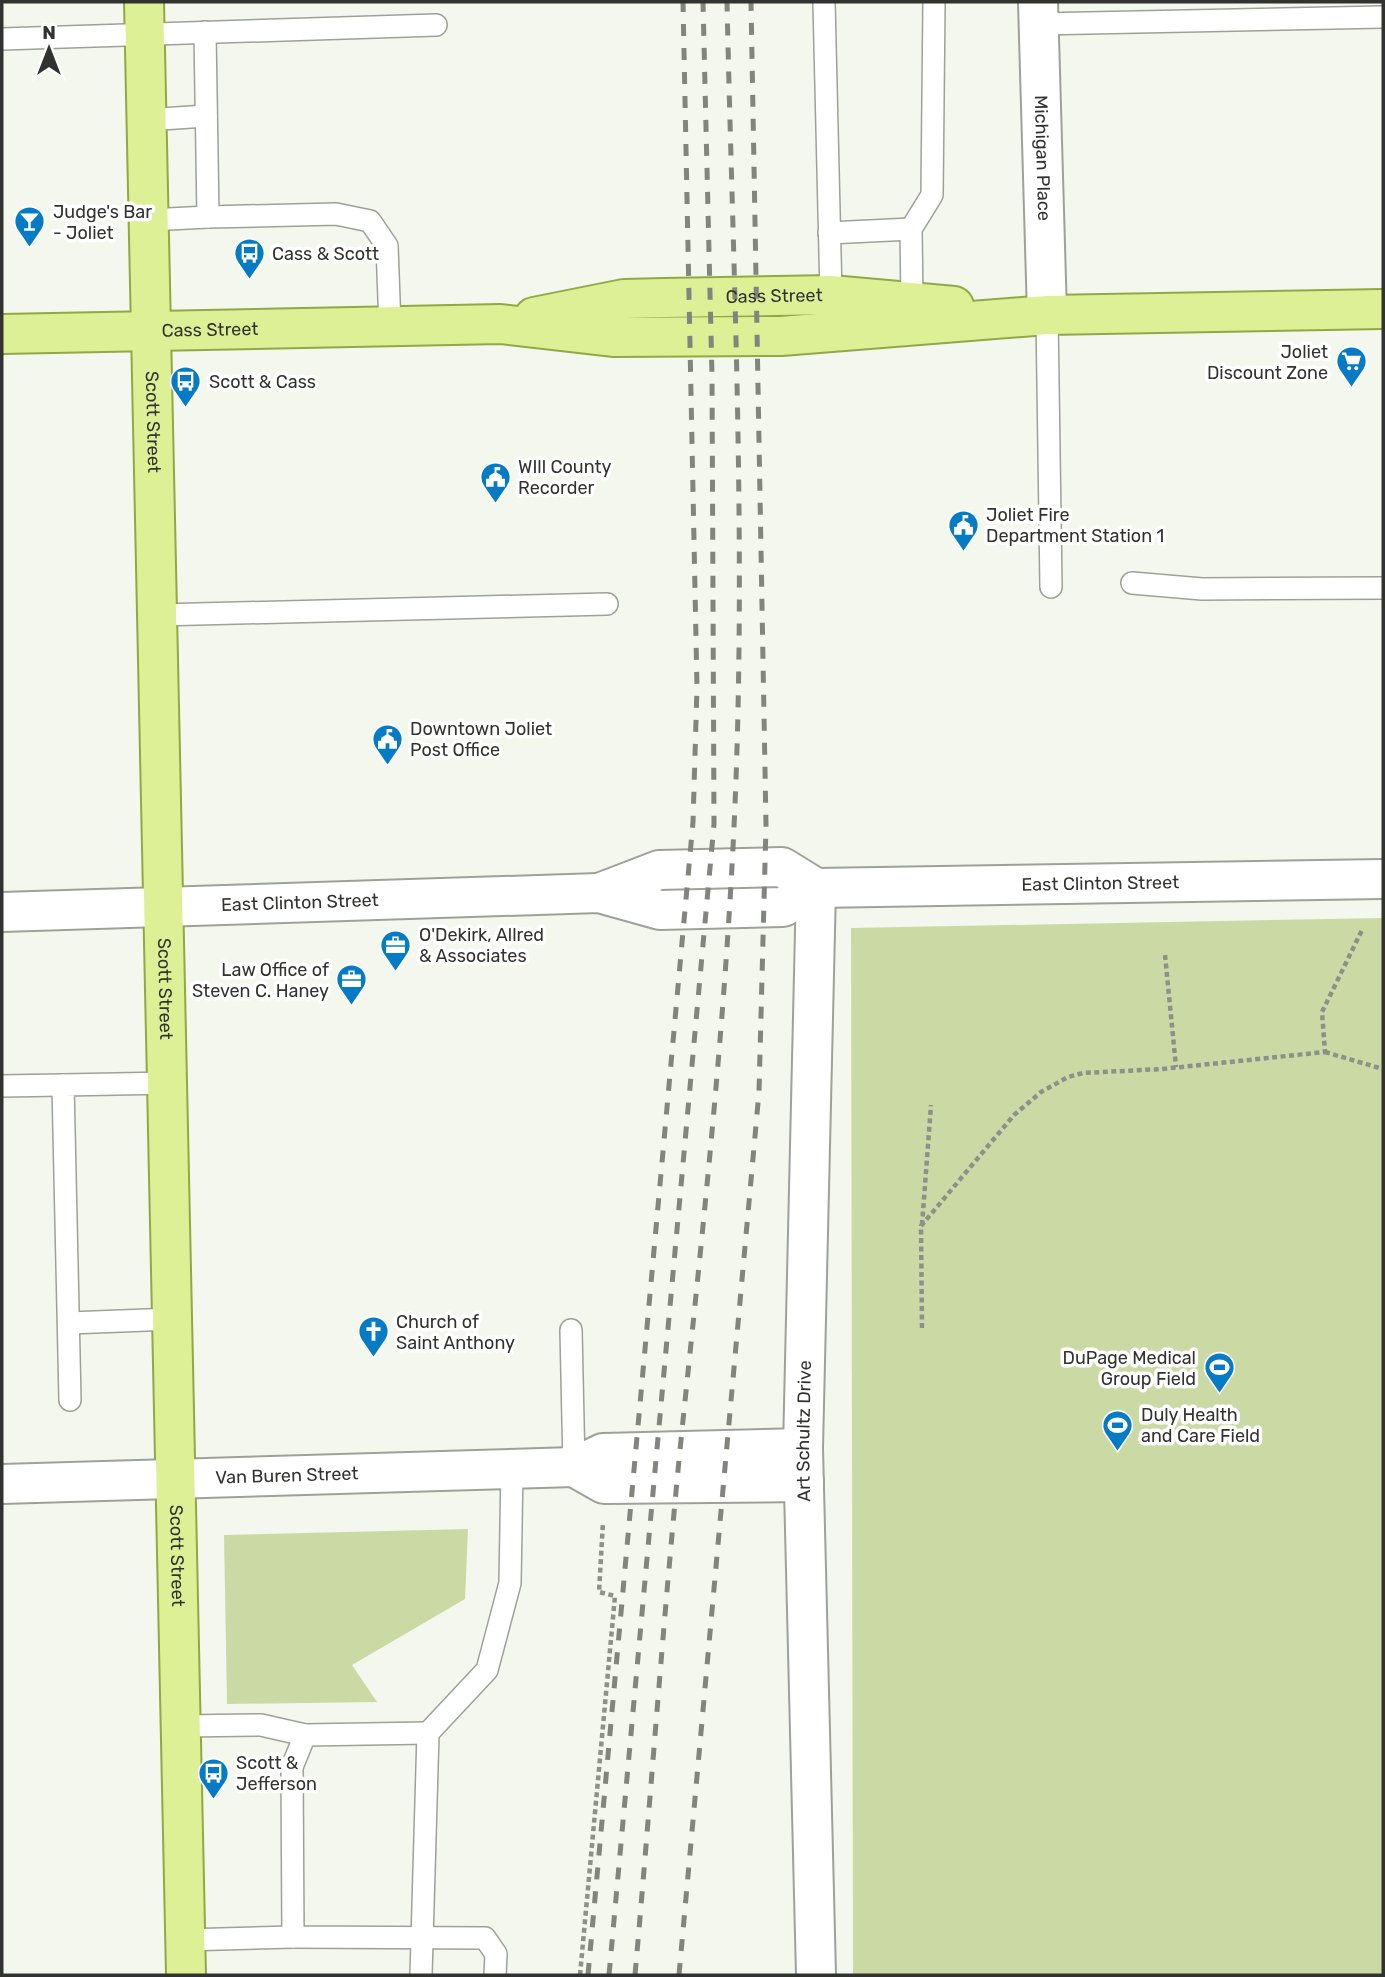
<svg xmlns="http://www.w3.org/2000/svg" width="1385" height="1977" font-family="Rubik,sans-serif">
	<rect width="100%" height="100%" fill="#f4f7ed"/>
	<g fill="#cbdaa5">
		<path d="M1383,918V1975H853L851,928Z"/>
		<path d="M468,1529L465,1599L352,1665L377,1702L227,1704L224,1535Z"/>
	</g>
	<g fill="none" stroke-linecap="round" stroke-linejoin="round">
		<defs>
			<g id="service">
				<path d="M824,2L831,295"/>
				<path d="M1039,24L1383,17"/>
				<path d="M205,32L208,217L336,214L370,221L387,246L390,326"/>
				<path d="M2,39L436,25"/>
				<path d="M146,120L206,116"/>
				<path d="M149,220L208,217"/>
				<path d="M829,233L911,229"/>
				<path d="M912,302L911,229L932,195L934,2"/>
				<path d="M1047,315L1051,587"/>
				<path d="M1132,583L1202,589L1383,588"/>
				<path d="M158,615L607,604"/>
				<path d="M2,1086L63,1085"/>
				<path d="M69,1323L173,1319"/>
				<path d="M571,1330L574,1467"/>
				<path d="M70,1400L63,1085L169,1083"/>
				<path d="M181,1726L261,1725L305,1735"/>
				<path d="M428,1733L305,1735L292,1767L293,1937L485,1938L496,1954L495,1975"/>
				<path d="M185,1940L293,1937"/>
				<path d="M421,1975L428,1733L487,1670L510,1583L512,1469"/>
			</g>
			<g id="minor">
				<path id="s1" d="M1038,2L1047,315"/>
				<path d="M574,1467L604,1484L804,1482"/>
				<path id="s2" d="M2,1484L574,1467L603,1453L803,1448"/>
				<path id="s3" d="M816,1975L803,1448L816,888"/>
			</g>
			<g id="tertiary">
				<path d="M599,893L659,870L782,867L816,888"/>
				<path id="s4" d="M2,912L599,893L660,910L783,907L816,888L1383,879"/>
			</g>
			<g id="primary">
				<path id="s5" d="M144,2L186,1975"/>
				<path id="s6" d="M534,317L624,299L664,298L831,295L954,306"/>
				<path id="s7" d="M2,334L501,324L613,337L781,336L1047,315L1383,309"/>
			</g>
		</defs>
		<use href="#service" stroke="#9ea198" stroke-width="24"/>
		<use href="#minor" stroke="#9ea198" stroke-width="42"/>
		<use href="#tertiary" stroke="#9ea198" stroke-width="42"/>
		<use href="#primary" stroke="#92a745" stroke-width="42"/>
		<g stroke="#8e908a" stroke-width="4.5" stroke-dasharray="5 3.5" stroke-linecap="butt">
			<path d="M1165,955L1176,1067"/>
			<path d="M1325,1052L1383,1069"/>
			<path d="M922,1225L931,1105"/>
			<path d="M922,1328L921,1226L1014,1115L1041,1092L1068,1077L1083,1073L1162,1069L1325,1052L1322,1012L1363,928"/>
			<path d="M580,1975L615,1596L599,1592L603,1522"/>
		</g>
		<use href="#service" stroke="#fff" stroke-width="21"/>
		<use href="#minor" stroke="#fff" stroke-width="38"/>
		<use href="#tertiary" stroke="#fff" stroke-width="38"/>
		<use href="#primary" stroke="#ddf096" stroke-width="38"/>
		<g stroke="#82847e" stroke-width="5" stroke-dasharray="12 12" stroke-linecap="butt">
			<path d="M588,1975L693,822L697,687L683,2"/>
			<path d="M609,1975L714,824L712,376L703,2"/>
			<path d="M635,1975C652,1784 665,1592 685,1401C705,1210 725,1018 734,827C747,552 733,276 727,2"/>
			<path d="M679,1975L759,1092L766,825L751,2"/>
		</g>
	</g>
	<defs>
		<symbol id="bar-pin" viewBox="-11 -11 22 30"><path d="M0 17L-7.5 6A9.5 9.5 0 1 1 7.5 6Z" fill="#067bc5" stroke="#fff"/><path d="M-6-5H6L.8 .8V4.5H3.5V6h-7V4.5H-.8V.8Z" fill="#fff"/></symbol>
		<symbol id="bus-pin" viewBox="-11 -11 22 30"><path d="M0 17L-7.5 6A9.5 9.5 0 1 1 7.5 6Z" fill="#067bc5" stroke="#fff"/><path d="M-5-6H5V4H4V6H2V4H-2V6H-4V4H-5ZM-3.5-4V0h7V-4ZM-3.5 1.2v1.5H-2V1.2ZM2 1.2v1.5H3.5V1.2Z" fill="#fff"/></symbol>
		<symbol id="supermarket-pin" viewBox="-11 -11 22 30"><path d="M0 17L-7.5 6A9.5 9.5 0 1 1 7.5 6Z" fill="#067bc5" stroke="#fff"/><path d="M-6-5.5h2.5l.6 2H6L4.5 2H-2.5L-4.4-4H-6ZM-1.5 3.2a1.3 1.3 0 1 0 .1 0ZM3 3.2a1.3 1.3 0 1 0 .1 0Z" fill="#fff"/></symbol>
		<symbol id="civic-pin" viewBox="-11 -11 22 30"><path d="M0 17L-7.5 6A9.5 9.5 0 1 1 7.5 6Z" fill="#067bc5" stroke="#fff"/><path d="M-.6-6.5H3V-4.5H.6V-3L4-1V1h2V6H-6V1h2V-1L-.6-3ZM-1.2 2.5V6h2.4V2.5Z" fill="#fff"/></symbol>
		<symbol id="office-pin" viewBox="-11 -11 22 30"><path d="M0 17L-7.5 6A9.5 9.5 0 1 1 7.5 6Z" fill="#067bc5" stroke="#fff"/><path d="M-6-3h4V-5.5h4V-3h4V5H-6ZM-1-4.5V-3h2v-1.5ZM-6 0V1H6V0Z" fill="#fff"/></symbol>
		<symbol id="church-pin" viewBox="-11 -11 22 30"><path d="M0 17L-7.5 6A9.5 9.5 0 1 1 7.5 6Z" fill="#067bc5" stroke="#fff"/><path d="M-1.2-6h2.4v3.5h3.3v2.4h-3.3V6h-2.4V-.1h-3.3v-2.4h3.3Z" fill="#fff"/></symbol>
		<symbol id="stadium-pin" viewBox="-11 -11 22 30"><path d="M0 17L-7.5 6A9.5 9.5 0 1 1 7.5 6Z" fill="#067bc5" stroke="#fff"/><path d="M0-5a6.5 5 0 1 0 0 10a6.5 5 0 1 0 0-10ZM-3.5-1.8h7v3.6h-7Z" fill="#fff"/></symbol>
	</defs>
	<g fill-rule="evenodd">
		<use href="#bar-pin" x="12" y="204" width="35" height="47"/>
		<use href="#bus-pin" x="232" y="236" width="35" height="47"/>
		<use href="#supermarket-pin" x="1334" y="344" width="35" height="47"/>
		<use href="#bus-pin" x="168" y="364" width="35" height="47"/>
		<use href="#civic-pin" x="478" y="460" width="35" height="47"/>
		<use href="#civic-pin" x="946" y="508" width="35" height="47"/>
		<use href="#civic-pin" x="370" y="722" width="35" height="47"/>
		<use href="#office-pin" x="378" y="928" width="35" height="47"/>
		<use href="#office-pin" x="334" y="962" width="35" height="47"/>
		<use href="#church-pin" x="356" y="1314" width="35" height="47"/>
		<use href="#stadium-pin" x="1202" y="1350" width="35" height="47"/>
		<use href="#stadium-pin" x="1100" y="1408" width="35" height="47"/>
		<use href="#bus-pin" x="196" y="1756" width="35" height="47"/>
	</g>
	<g text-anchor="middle" stroke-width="7" stroke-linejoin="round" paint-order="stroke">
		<g font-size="18" fill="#323330" stroke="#fff">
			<text dy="6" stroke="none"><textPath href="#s1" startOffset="156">Michigan Place</textPath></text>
			<text dy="6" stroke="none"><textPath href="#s6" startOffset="242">Cass Street</textPath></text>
			<text dy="6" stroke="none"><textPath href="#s7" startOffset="208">Cass Street</textPath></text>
			<text dy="6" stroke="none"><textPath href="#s5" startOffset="420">Scott Street</textPath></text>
			<text dy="6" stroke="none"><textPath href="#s4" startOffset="1106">East Clinton Street</textPath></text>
			<text dy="6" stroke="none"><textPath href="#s4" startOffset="298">East Clinton Street</textPath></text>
			<text dy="6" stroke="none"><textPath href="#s5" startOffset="987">Scott Street</textPath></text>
			<text dy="6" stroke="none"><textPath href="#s3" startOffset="544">Art Schultz Drive</textPath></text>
			<text dy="6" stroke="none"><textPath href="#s2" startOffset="285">Van Buren Street</textPath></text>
			<text dy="6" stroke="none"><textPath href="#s5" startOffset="1554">Scott Street</textPath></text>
		</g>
		<g font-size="18" fill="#323330" stroke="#fff" text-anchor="start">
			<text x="53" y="218">Judge's Bar<tspan x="53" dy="21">- Joliet</tspan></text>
			<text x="272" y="260">Cass &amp; Scott</text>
			<text x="1328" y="358" text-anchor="end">Joliet<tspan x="1328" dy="21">Discount Zone</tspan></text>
			<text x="209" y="388">Scott &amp; Cass</text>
			<text x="518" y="473">WIll County<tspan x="518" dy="21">Recorder</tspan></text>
			<text x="986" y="521">Joliet Fire<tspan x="986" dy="21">Department Station 1</tspan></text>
			<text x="410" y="735">Downtown Joliet<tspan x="410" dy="21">Post Office</tspan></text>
			<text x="419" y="941">O'Dekirk, Allred<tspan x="419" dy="21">&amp; Associates</tspan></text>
			<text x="329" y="976" text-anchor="end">Law Office of<tspan x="329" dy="21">Steven C. Haney</tspan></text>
			<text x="396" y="1328">Church of<tspan x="396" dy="21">Saint Anthony</tspan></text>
			<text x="1196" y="1364" text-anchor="end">DuPage Medical<tspan x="1196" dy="21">Group Field</tspan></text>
			<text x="1141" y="1421">Duly Health<tspan x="1141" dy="21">and Care Field</tspan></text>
			<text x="236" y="1769">Scott &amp;<tspan x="236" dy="21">Jefferson</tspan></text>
		</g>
	</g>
	<rect width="1385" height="1977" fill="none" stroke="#323330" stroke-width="7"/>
	<g transform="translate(49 49)" stroke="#ffffff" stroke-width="5" paint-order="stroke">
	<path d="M0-5L12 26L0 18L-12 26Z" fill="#323330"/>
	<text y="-10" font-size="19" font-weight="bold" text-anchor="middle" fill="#323330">N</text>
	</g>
</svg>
